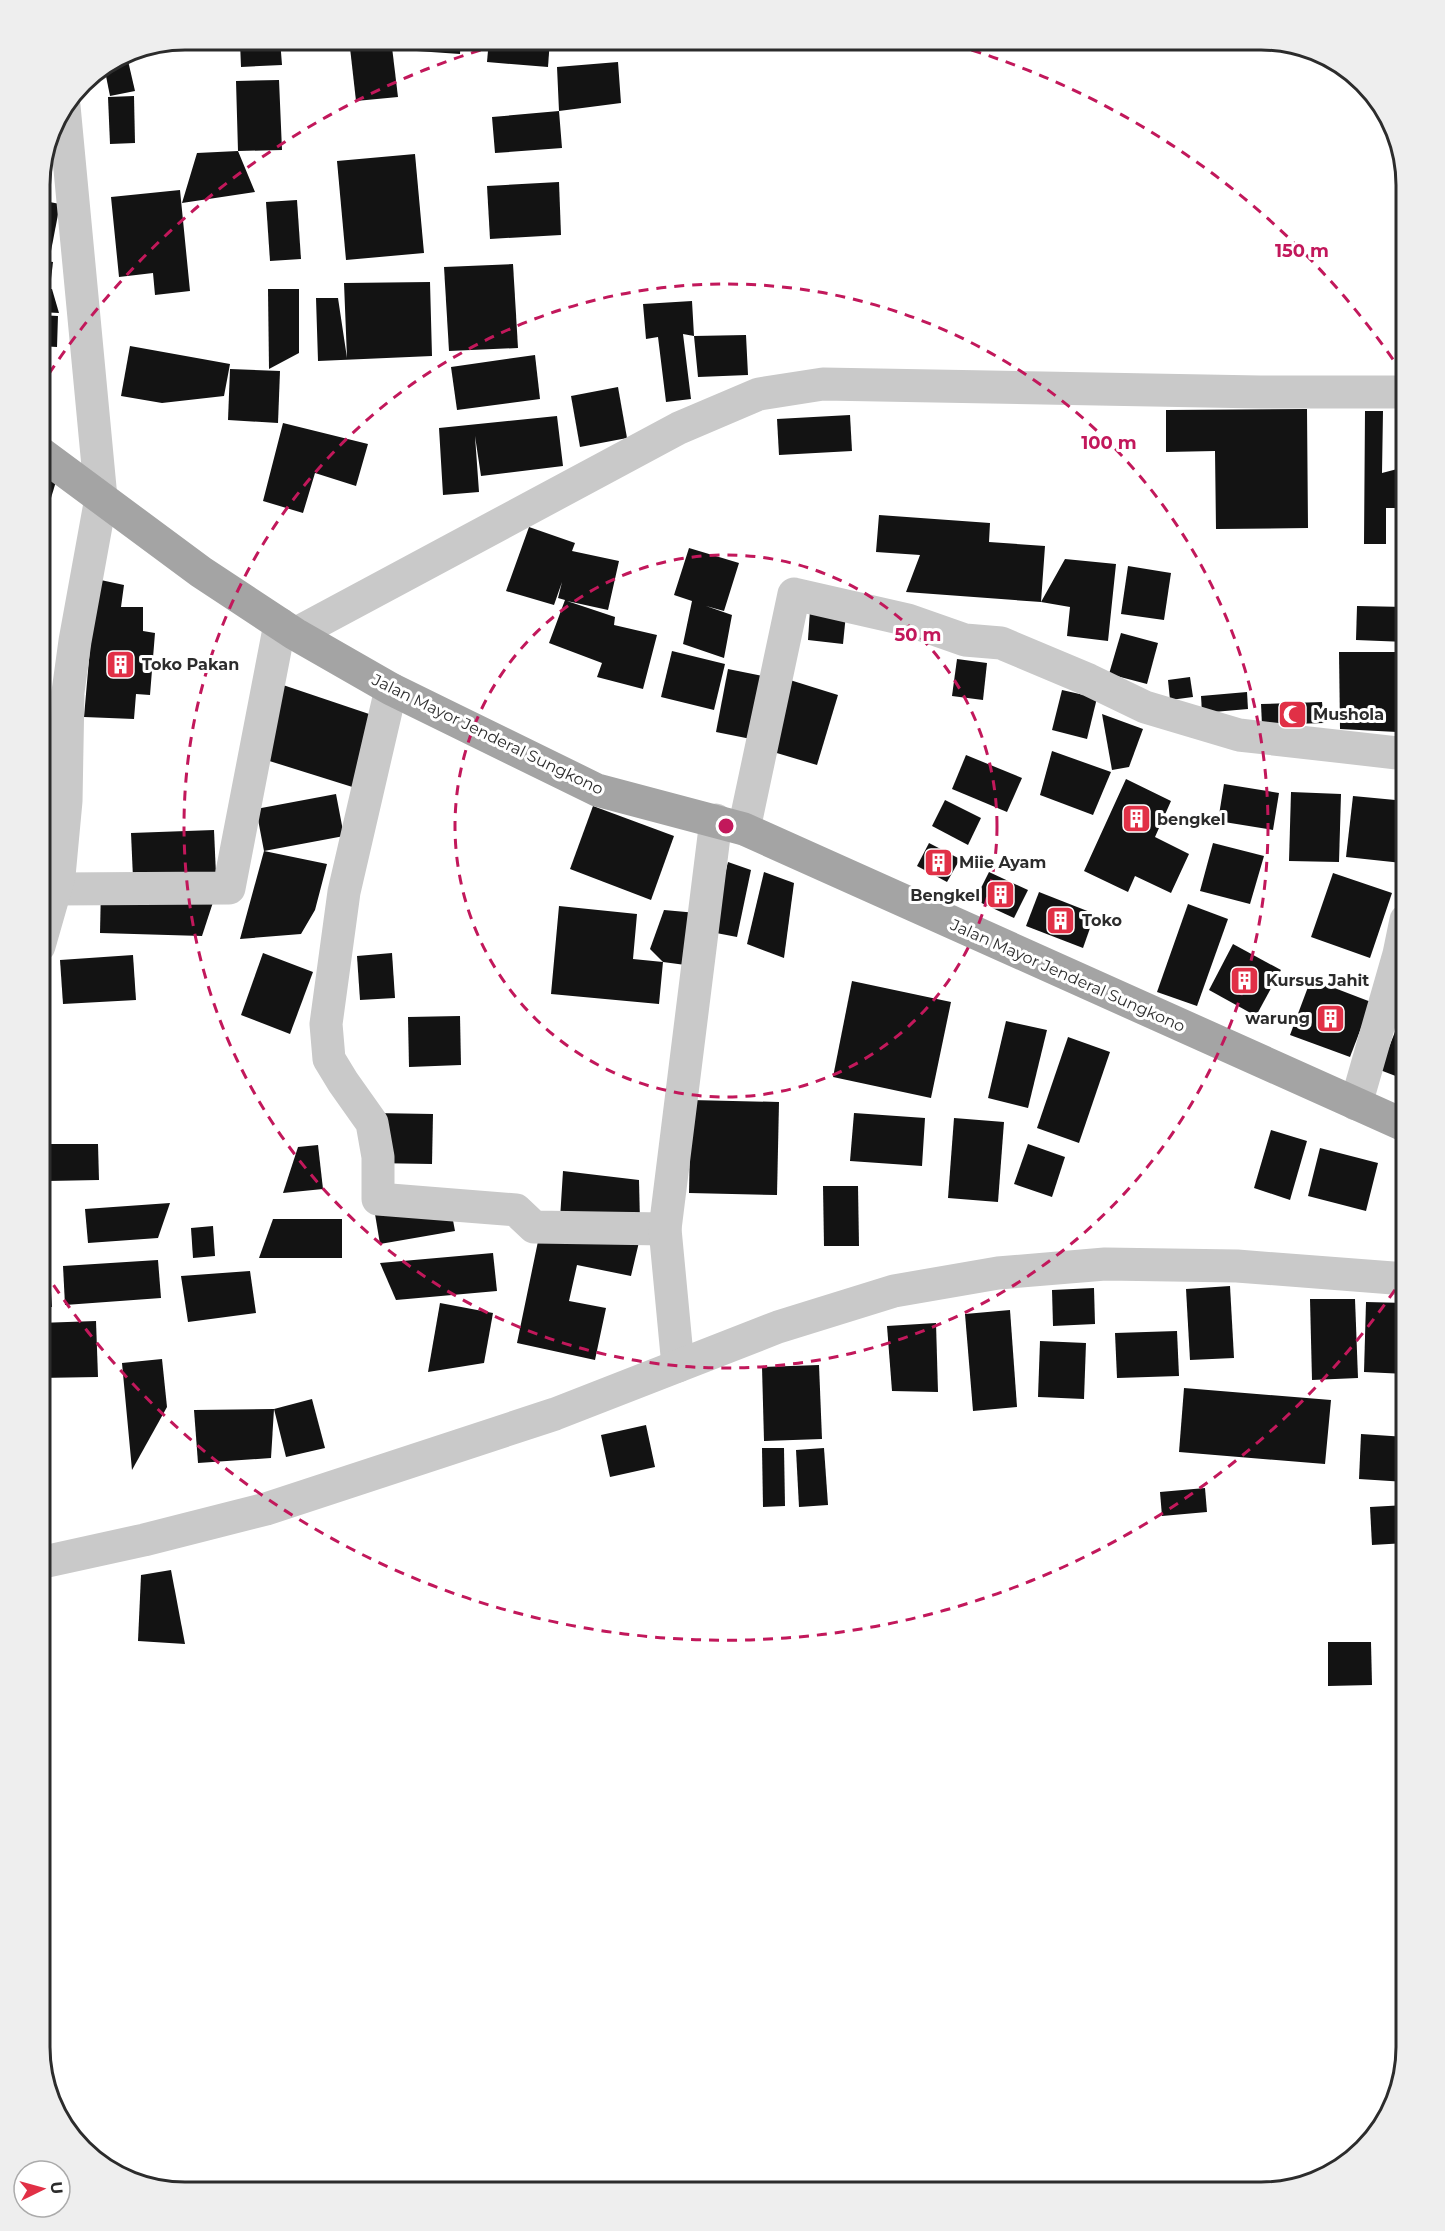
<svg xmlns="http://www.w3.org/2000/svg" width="1445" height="2231" font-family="Montserrat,sans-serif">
	<rect width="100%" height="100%" fill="#fff"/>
	<g fill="#131313">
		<path d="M193,39H280L282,65L241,67L240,42L193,43Z"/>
		<path d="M349,39H391L398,97L356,101Z"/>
		<path d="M403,39H461L460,54L402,50Z"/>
		<path d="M489,39H550L548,67L487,62Z"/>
		<path d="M126,52L135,91L110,96L104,66Z"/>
		<path d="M618,62L621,103L559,111L562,148L495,153L492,117L559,111L557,67Z"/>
		<path d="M279,80L282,150L238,151L255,192L182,203L197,153L238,151L236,81Z"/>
		<path d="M134,96L135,143L110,144L108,97Z"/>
		<path d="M415,154L424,253L346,260L337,161Z"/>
		<path d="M559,182L561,235L490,239L487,186Z"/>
		<path d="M180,190L190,291L155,295L153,273L119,277L111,197Z"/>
		<path d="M39,200L60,204L51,251L39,249Z"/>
		<path d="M297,200L301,259L270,261L266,202Z"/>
		<path d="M39,260L53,262L50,288L39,286Z"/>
		<path d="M513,264L518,348L449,351L444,267Z"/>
		<path d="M430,282L432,356L318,361L316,298H338L347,358L344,283Z"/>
		<path d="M39,289H52L59,313L39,312Z"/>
		<path d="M268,289H299V353L269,369Z"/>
		<path d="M692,301L694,336L746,335L748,375L698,377L694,336L683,334L691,399L666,402L658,337L646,339L643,304Z"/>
		<path d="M39,315L58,316L57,347L39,346Z"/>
		<path d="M130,346L230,364L224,396L162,403L121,396Z"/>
		<path d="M535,355L540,399L457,410L451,367Z"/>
		<path d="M230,369L280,371L278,423L228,420Z"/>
		<path d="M618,387L627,438L580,447L571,396Z"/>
		<path d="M1307,409L1308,528L1216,529L1215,451L1166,452V410Z"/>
		<path d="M1365,411H1383L1382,473L1405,467V508H1386V544H1364Z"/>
		<path d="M850,415L852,451L779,455L777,419Z"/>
		<path d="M557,416L563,466L481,476L475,436L479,492L443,495L439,428Z"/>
		<path d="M283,423L368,444L356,486L315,473L303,513L263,501Z"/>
		<path d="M39,469L58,475L40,534H39Z"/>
		<path d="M879,515L990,523L989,542L1045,546L1041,602L1065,559L1116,564L1108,641L1067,636L1070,607L1041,602L906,592L920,555L876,552Z"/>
		<path d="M529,527L575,543L572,551L619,561L608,610L567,601L615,617L614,625L657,635L643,689L597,677L602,663L549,643L565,600L558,598L562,582L554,605L506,591Z"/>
		<path d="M689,548L739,563L724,611L706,606L732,615L724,658L683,644L692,601L674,595Z"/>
		<path d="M1128,566L1171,573L1164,620L1121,614Z"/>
		<path d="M96,579L124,585L121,607H143V631L155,633L150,695L136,694L134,719L84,717Z"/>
		<path d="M1357,606L1406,607V642L1356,640Z"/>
		<path d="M810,610L846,614L843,644L808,640Z"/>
		<path d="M1121,633L1158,643L1147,684L1109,674Z"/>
		<path d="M672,651L725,664L714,710L661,697Z"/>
		<path d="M1339,652H1398L1397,732L1340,729Z"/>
		<path d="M957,659L987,663L983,700L952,696Z"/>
		<path d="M728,669L768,677L756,740L716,732Z"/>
		<path d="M1190,677L1193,697L1170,700L1168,680Z"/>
		<path d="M790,680L838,695L817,765L770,751Z"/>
		<path d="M283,685L378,717L362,790L263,759Z"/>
		<path d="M1062,690L1097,698L1087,739L1052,730Z"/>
		<path d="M1247,692L1248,709L1202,713L1201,696Z"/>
		<path d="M1322,702L1324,723L1262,725L1261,704Z"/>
		<path d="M39,710H45L43,819H39Z"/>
		<path d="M1102,714L1143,729L1129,767L1112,770Z"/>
		<path d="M1052,751L1111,772L1093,815L1040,795Z"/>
		<path d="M966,755L1022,778L1007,812L952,789Z"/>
		<path d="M1126,779L1171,801L1155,837L1189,854L1171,893L1135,876L1128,892L1084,871Z"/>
		<path d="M1224,784L1279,793L1273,830L1218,821Z"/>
		<path d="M1291,792L1341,794L1339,862L1289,861Z"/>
		<path d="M336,794L344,836L264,851L327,864L315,910L301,934L240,939L264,851L256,809Z"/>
		<path d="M1353,796L1406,801L1402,863L1346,857Z"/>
		<path d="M945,800L981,818L968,845L932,826Z"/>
		<path d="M593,806L674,836L651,900L570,869Z"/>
		<path d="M214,830L216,875L133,878L131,833Z"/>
		<path d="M929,843L960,859L947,882L917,866Z"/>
		<path d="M1213,843L1264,856L1250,904L1200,891Z"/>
		<path d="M728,862L751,870L737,937L711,932Z"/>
		<path d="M764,872L794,883L784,958L747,944Z"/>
		<path d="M989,872L1028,890L1014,918L975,900Z"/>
		<path d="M1333,873L1392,893L1370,958L1311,937Z"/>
		<path d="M101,887L217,890L202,936L100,933Z"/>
		<path d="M1039,892L1095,914L1083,948L1026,926Z"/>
		<path d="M1188,904L1228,919L1197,1006L1157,992Z"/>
		<path d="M559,906L637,914L633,959L663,962L659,1004L551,994Z"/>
		<path d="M664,910L697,913L693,966L663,962L650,949Z"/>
		<path d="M1233,944L1281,970L1256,1016L1209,990Z"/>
		<path d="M263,953L313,972L290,1034L241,1015Z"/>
		<path d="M392,953L395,998L360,1000L357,956Z"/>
		<path d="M133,955L136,1000L63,1004L60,960Z"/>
		<path d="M1311,979L1371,1002L1350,1057L1290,1035Z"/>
		<path d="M852,981L951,1002L931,1098L833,1077Z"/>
		<path d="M1406,1004V1080L1380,1070Z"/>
		<path d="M460,1016L461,1065L409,1067L408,1017Z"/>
		<path d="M1006,1021L1047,1030L1028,1108L988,1098Z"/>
		<path d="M1068,1037L1110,1052L1079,1143L1037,1128Z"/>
		<path d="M691,1100L779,1102L777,1195L689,1193Z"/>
		<path d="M373,1113L433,1114L432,1164L372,1163Z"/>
		<path d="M854,1113L925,1118L922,1166L850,1161Z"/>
		<path d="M954,1118L1004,1122L998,1202L948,1198Z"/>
		<path d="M1271,1130L1307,1141L1290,1200L1254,1188Z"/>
		<path d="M46,1144H98L99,1180L47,1181Z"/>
		<path d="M1028,1144L1065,1157L1052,1197L1014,1184Z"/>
		<path d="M318,1145L323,1189L283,1193L298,1147Z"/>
		<path d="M1320,1148L1378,1163L1366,1211L1308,1196Z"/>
		<path d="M563,1171L639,1180L640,1223L560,1219Z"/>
		<path d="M823,1186H858L859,1246H824Z"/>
		<path d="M447,1189L455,1231L380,1244L373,1202Z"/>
		<path d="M170,1203L158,1238L88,1243L85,1209Z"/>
		<path d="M273,1219H342V1258H259Z"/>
		<path d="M542,1222L639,1242L631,1276L577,1265L569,1301L606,1308L595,1360L517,1343Z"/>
		<path d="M47,1224L52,1307H39V1225Z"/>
		<path d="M213,1226L215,1256L193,1258L191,1228Z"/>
		<path d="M493,1253L497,1291L396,1300L380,1263Z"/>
		<path d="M158,1260L161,1298L65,1305L63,1266Z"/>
		<path d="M250,1271L256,1313L188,1322L181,1276Z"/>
		<path d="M1230,1286L1234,1358L1190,1360L1186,1289Z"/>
		<path d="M1094,1288L1095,1324L1053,1326L1052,1290Z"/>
		<path d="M1310,1299H1355L1358,1378L1312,1380Z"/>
		<path d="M1366,1302L1406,1303V1374L1364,1372Z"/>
		<path d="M440,1303L493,1313L484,1363L428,1372Z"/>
		<path d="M1010,1310L1017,1407L973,1411L965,1314Z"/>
		<path d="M96,1321L98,1377L39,1378V1323Z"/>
		<path d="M936,1323L938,1392L892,1391L887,1326Z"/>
		<path d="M1177,1331L1179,1376L1117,1378L1115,1333Z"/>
		<path d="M1040,1341L1086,1343L1084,1399L1038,1397Z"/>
		<path d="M162,1359L167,1407L132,1470L122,1363Z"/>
		<path d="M819,1365L822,1439L764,1441L762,1367Z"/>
		<path d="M1184,1388L1331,1400L1325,1464L1179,1452Z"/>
		<path d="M312,1399L325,1448L286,1457L274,1409Z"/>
		<path d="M274,1409L271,1458L198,1463L194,1410Z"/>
		<path d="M646,1425L655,1467L610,1477L601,1435Z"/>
		<path d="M1361,1434L1406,1437V1482L1359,1479Z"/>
		<path d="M762,1448H784L785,1506L763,1507Z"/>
		<path d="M824,1448L828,1505L799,1507L796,1450Z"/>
		<path d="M1205,1488L1207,1512L1162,1516L1160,1492Z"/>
		<path d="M1406,1505V1543L1372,1545L1370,1507Z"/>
		<path d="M171,1570L185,1644L138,1641L141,1575Z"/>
		<path d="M1328,1642H1371L1372,1685L1328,1686Z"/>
	</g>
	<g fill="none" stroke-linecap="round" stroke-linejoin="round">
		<g stroke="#c9c9c9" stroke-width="33">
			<path d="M295,634L679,428L759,394L823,384L1260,392H1406"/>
			<path d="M391,689L344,892L326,1024L329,1059L343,1082L372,1123L378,1157V1199L516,1210L534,1227L665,1229"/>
			<path d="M744,829L794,594L908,620L965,640L1001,643L1089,680L1145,707L1239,735L1406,754"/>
			<path d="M56,889L229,888L280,624"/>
			<path d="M39,946L59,876L66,801L68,692L75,641L101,498L64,106"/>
			<path d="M1356,1104L1399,954L1406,920"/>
			<path d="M678,1366L665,1229L716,820"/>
			<path d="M39,1563L144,1540L266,1509L555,1414L778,1327L894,1291L998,1273L1105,1264L1237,1266L1406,1279"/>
		</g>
		<path stroke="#a4a4a4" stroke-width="33" d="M39,452L201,572L295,634L391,689L446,716L597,790L744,829L1406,1126"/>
	</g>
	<g fill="none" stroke="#c2185b" stroke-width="3" stroke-dasharray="10 8">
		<circle cx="726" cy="826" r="271"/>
		<circle cx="726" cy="826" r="542"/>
		<path d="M1405 1275A814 814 0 0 1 39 1263M39 389A814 814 0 0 1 515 40M937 40A814 814 0 0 1 1405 377"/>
	</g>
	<defs>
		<symbol id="building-square" viewBox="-11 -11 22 22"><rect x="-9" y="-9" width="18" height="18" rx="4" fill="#e13046" stroke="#fff"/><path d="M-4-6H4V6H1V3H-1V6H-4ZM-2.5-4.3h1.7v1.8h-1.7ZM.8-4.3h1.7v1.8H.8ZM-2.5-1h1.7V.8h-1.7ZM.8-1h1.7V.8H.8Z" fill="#fff"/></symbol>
		<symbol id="mosque-square" viewBox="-11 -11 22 22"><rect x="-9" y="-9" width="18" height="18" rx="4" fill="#e13046" stroke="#fff"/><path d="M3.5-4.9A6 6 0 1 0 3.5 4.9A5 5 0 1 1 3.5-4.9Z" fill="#fff"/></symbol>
	</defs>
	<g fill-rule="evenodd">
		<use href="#building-square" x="104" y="648" width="33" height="33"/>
		<use href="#mosque-square" x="1276" y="698" width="33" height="33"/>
		<use href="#building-square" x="1120" y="802" width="33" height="33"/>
		<use href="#building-square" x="922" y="846" width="33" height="33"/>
		<use href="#building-square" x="984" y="878" width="33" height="33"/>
		<use href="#building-square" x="1044" y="904" width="33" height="33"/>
		<use href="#building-square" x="1228" y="964" width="33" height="33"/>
		<use href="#building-square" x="1314" y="1002" width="33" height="33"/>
	</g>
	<g text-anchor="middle" stroke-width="6" stroke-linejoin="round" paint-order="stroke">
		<g font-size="16" font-weight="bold" fill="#2c2c2c" stroke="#fff" text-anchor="start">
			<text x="142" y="670">Toko Pakan</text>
			<text x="1313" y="720">Mushola</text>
			<text x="1157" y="825">bengkel</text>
			<text x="959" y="868">Miie Ayam</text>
			<text x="980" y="901" text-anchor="end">Bengkel</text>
			<text x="1082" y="926">Toko</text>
			<text x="1266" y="986">Kursus Jahit</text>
			<text x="1310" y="1024" text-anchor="end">warung</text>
		</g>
		<g font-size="16" fill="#2c2c2c" stroke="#fff">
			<text transform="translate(488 734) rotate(26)" y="6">Jalan Mayor Jenderal Sungkono</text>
			<text transform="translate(1068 975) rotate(24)" y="6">Jalan Mayor Jenderal Sungkono</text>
		</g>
	</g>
	<path d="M0 0H1445V2231H0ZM185 50H1261A135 135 0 0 1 1396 185V2047A135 135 0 0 1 1261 2182H185A135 135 0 0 1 50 2047V185A135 135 0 0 1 185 50Z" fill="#eee" fill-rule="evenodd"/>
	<path fill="none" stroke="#2c2c2c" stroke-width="3" d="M185 50H1261A135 135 0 0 1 1396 185V2047A135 135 0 0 1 1261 2182H185A135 135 0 0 1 50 2047V185A135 135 0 0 1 185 50Z"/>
	<circle cx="726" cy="826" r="9" fill="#c2185b" stroke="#fff" stroke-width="3"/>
	<g font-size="18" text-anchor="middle" font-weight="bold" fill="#c2185b" stroke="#fff" stroke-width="6" stroke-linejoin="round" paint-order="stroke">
		<text x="1302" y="257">150 m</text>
		<text x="1109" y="449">100 m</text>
		<text x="918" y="641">50 m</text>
	</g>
	<g transform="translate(42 2189) rotate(85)"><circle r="28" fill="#ffffff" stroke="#ababab" stroke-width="1.5"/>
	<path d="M0-4.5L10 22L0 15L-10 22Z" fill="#e13046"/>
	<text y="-9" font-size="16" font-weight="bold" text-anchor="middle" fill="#2c2c2c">U</text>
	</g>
</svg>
